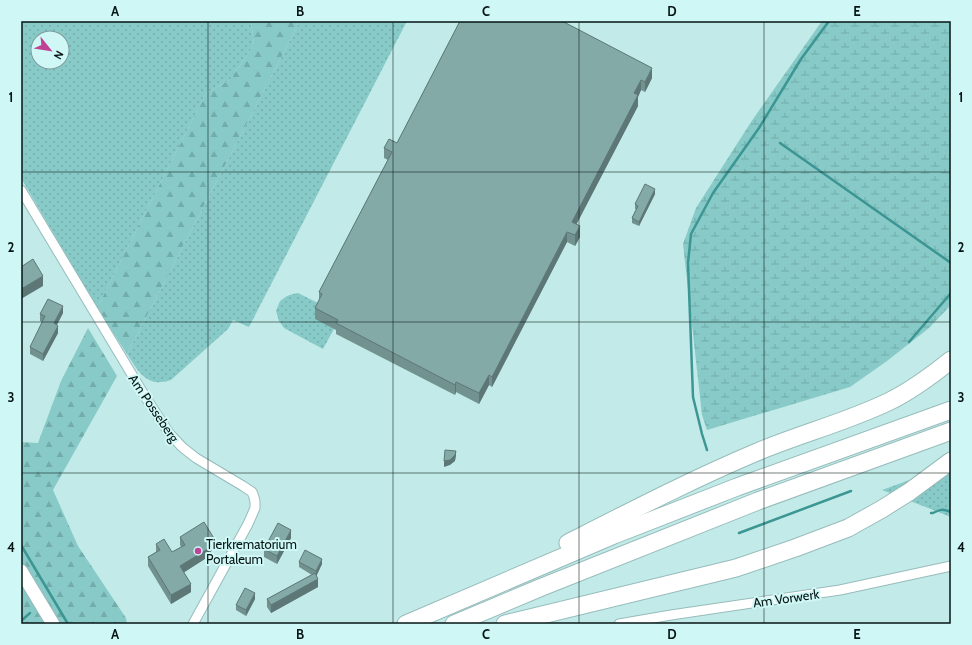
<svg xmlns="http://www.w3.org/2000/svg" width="972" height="645" font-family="Cabin,sans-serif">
	<defs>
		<pattern id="grass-dots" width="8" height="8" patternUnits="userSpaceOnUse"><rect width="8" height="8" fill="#87cac8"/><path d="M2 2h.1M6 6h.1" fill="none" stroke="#73adab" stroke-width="1.8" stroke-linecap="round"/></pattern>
		<pattern id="forest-firs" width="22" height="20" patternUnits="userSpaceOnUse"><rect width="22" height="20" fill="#87cac8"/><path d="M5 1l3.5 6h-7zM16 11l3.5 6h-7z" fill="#73adab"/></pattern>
		<pattern id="wetland-marsh" width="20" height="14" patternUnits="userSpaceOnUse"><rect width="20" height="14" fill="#87cac8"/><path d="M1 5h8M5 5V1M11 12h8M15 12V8" fill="none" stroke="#73adab"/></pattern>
	</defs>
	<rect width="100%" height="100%" fill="#c2eae8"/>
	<g fill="url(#grass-dots)" fill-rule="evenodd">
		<path d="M21,21H251L254,45L230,80L206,93L97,308L21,178ZM38,38H62V62H38Z"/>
		<path d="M300,21H407L249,327L233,320L228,329L171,380C167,381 164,382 161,382C144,384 135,366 127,354Z"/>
		<path d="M298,293L322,305L334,329L323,349L284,328L279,321L276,311L280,301L287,296L293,294Z"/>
		<path d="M951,465V517L882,490Z"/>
	</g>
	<g fill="url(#forest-firs)">
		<path d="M251,21H300L127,354L97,308L206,93L230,80L254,45Z"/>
		<path d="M88,328L117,376L53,490L78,546L126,618L127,624H21V442L38,443L61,381Z"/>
	</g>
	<path fill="url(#wetland-marsh)" d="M822,21H951V305L929,328L887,361L850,387L707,430L702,415L683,244L696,208L751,122Z"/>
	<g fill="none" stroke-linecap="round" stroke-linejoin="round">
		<g stroke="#3c9694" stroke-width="2.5">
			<path d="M780,143L951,263"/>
			<path d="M909,342L951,293"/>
			<path d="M707,450L702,434L693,397L688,263L691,234L713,193L759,128L801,59L829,21"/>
			<path d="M931,513H933C941,509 942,509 951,512"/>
			<path d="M739,533L851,491"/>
			<path d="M21,545L68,624"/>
			<path d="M21,621L30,613"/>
		</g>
		<defs>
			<g id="street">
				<path d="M21,190L146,398L169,433L182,447L196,458L243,486L252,492L254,497L255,502V508L248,524L193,624"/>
				<path d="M619,624L671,615L840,590L951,566"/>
			</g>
			<path id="secondary" d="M21,571L53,624"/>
			<g id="highway">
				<path d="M568,543C631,511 693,479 757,452C800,434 846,422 888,402C911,391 931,376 951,360"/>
				<path d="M406,624L614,535L737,487L951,410"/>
				<path d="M454,624L542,587L758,501L951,431"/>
				<path d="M505,624L736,568L795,548L848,528L882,509L909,492L951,461"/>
			</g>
		</defs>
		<use href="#street" stroke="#96bcbb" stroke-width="11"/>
		<use href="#secondary" stroke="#96bcbb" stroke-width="15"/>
		<use href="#highway" stroke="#96bcbb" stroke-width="19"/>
		<use href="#street" stroke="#fff" stroke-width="9"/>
		<use href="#secondary" stroke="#fff" stroke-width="13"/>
		<use href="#highway" stroke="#fff" stroke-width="17"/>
	</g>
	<g fill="#729290">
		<path d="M460,21L652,78L645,92L641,90L638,97V106L576,224L580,237L575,246L567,242L492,387L489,385L479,404L456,392L455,395L336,334V330L315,319V308L319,300V292L388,160L384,158V148L397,143Z"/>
		<path d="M655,194L639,226L632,223V218L636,209H635V204Z"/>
		<path d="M63,313L57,325L58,333L43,361L30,354V347L43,322L40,321V314Z"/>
		<path d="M180,537L215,548L211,551V555L184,572L191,592L171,604L148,566V557L156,552V544L172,552L181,547L180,545Z"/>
		<path d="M291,538L277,564L264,557V549Z"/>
		<path d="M299,562L322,564L316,575L318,587L271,613L267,607V599L312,575L299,567Z"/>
		<path d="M255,599L246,616L236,610V605Z"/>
	</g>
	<g fill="#5c7776">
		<path d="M652,68V78L645,92V82Z"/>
		<path d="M641,80V90L638,97V106L572,233V222Z"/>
		<path d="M655,189V194L639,226V222Z"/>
		<path d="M580,226V237L575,246V235Z"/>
		<path d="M567,232V242L492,387V377Z"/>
		<path d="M43,276V286L21,299V289Z"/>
		<path d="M63,306V313L54,330V323Z"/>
		<path d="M58,326V333L43,361V354Z"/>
		<path d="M489,375V385L479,404V393Z"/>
		<path d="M456,382V392L455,395V385Z"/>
		<path d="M456,451V456L455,461L450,465L444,467V461Z"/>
		<path d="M291,530V538L277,564V556Z"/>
		<path d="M215,540V548L211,551V555L180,575V566Z"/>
		<path d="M322,559V564L316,577V571Z"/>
		<path d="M318,579V587L271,613V605Z"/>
		<path d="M191,584V592L171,604V595Z"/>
		<path d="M255,593V599L246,616V610Z"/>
	</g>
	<g fill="#84aaa8" stroke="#5c7776">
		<path d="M460,21H562L652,68L645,82L641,80L634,93L638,95L572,222L580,226L575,235L567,232L492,377L489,375L479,393L456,382L455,385L336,323L338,320L315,308L322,294L319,292L392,152L384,148L389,139L397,143Z"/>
		<path d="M645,184L655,189L639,222L632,218L638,206L635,204Z"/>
		<path d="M33,259L43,276L21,289V267Z"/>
		<path d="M48,299L63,306L54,323L58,326L43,354L30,347L45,316L40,314Z"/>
		<path d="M445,450L456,451L455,455L450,460L444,461Z"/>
		<path d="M204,522L215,540L209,545L211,547L180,566L191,584L171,595L148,557L160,550L156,544L164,539L172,552L185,545L180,537Z"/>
		<path d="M278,523L291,530L277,556L264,549Z"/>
		<path d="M305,550L322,559L316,571L299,562Z"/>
		<path d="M315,573L318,579L271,605L267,599Z"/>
		<path d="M245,588L255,593L246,610L236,605Z"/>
	</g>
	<path fill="none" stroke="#061514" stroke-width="1" stroke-opacity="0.55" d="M208,21V624M393,21V624M579,21V624M764,21V624M21,172H951M21,322H951M21,473H951"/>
	<circle fill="#be4395" stroke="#cff7f6" stroke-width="1.5" cx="198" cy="551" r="4"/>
	<g text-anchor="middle" stroke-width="4" stroke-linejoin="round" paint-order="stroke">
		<g font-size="13" fill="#061514" stroke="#cff7f6">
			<text transform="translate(154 408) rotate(56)" y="5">Am Posseberg</text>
			<text transform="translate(786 598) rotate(-8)" y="5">Am Vorwerk</text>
		</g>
		<g font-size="13" fill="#061514" stroke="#cff7f6" text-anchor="start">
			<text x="206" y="549">Tierkrematorium<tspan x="206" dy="15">Portaleum</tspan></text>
		</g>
	</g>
	<rect width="972" height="645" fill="none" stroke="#cff7f6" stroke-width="44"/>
	<g transform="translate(50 50) rotate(120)"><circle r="19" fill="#cff7f6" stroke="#7f9d9c"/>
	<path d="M0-3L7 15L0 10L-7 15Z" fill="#be4395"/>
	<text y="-6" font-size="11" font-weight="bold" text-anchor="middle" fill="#061514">N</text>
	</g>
	<rect x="22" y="22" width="928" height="601" fill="none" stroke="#061514" stroke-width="1.5"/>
	<g font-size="13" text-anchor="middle" font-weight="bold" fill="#061514">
		<text x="115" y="16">A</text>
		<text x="300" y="16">B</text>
		<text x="486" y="16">C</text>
		<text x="672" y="16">D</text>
		<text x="857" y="16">E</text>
		<text x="11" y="102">1</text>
		<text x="961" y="102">1</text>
		<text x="11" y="252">2</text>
		<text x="961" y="252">2</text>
		<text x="11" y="402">3</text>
		<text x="961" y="402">3</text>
		<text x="11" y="552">4</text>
		<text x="961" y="552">4</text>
		<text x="115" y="639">A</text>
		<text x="300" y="639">B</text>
		<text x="486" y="639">C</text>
		<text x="672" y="639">D</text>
		<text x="857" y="639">E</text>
	</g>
</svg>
